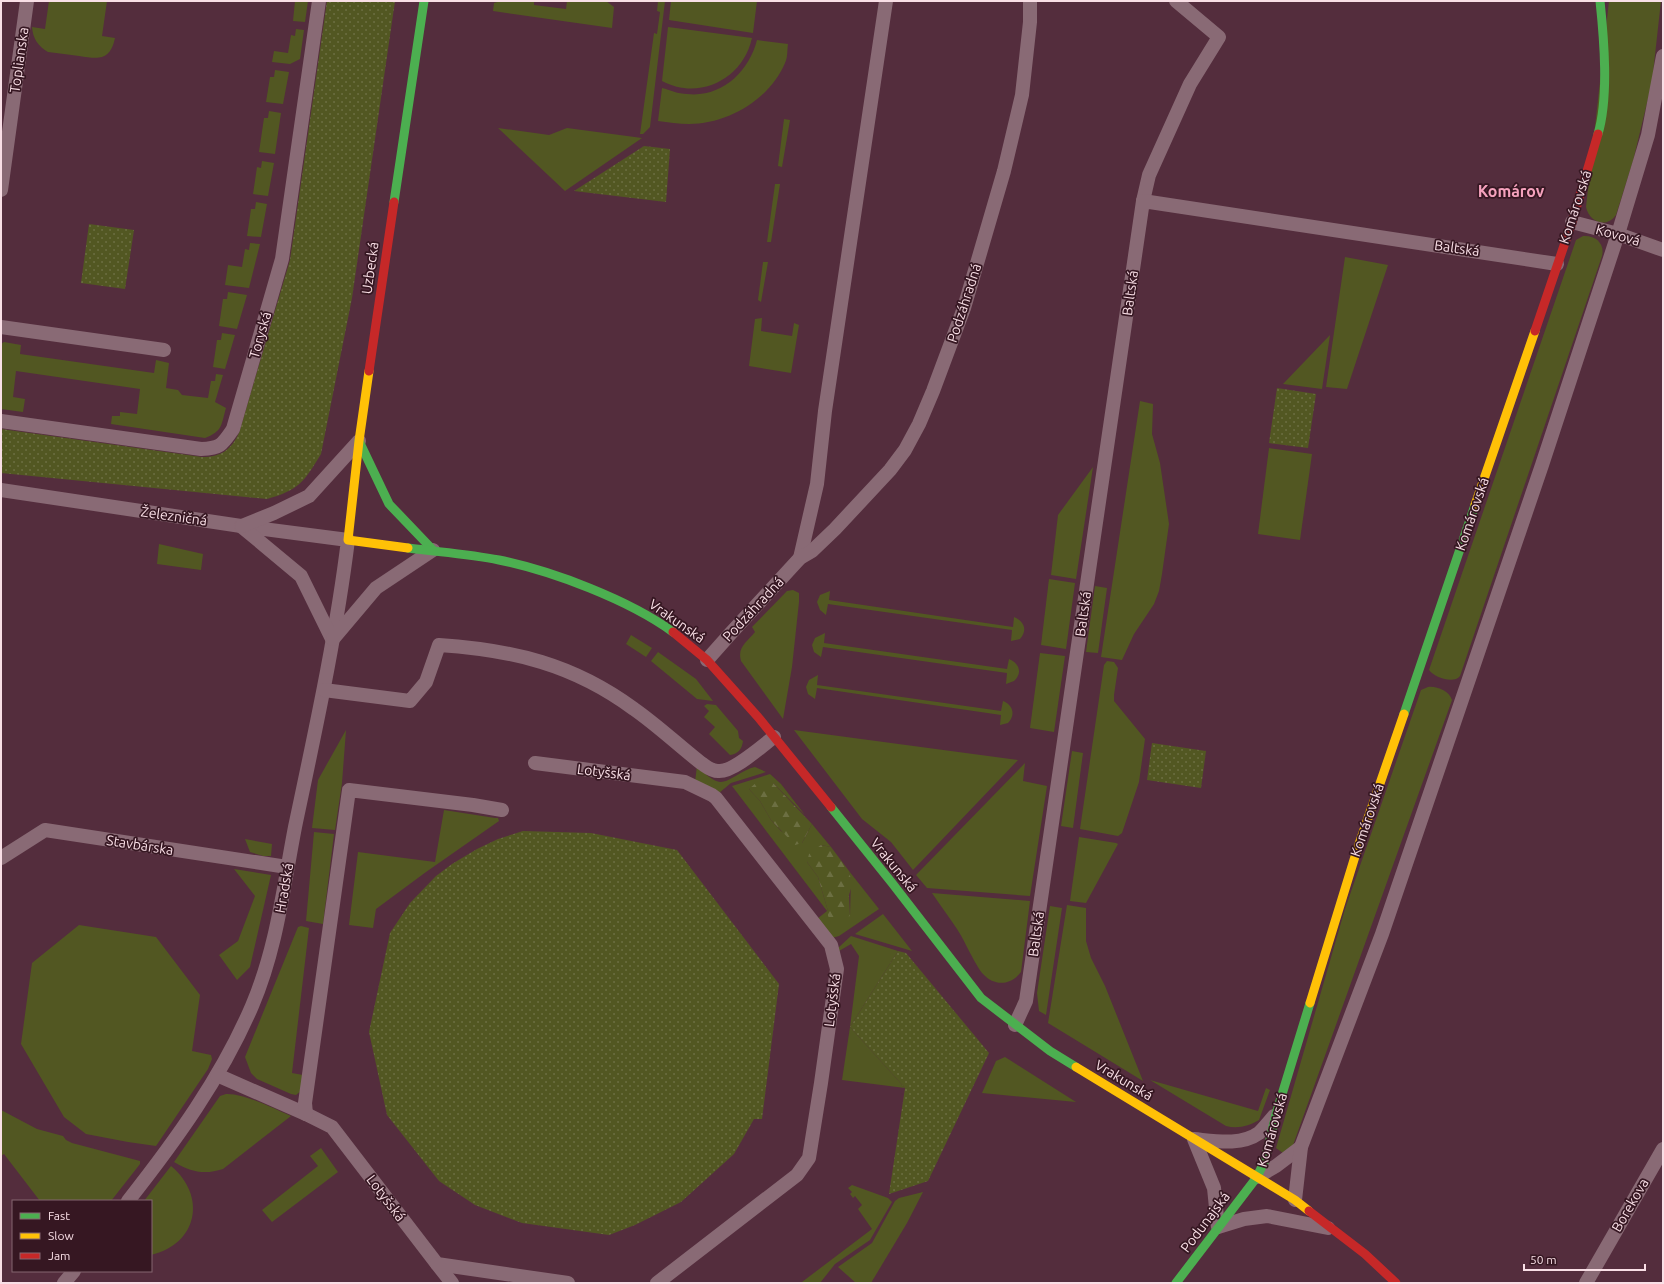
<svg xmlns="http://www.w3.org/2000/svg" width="1664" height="1284" font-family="Ubuntu,sans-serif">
	<defs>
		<pattern id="forest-firs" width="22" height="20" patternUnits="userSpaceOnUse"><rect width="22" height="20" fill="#525722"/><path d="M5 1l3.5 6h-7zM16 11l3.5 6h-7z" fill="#6c6f42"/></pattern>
		<pattern id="park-dots" width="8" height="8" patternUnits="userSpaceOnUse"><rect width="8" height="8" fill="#525722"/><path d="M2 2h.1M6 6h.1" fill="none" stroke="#6c6f42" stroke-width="1.8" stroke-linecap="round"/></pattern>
	</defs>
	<rect width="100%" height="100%" fill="#542d3d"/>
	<g fill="#525722">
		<path d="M49,1H107L102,36L115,38C110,61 99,59 79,56C69,55 59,53 48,52C38,46 33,39 32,27L45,29Z"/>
		<path d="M295,1H308L305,22L293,21Z"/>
		<path d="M501,1H534V5L566,9L567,1H606L614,7L612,28L493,11L494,3Z"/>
		<path d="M658,1H665L650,127L643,134H640L654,33L657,34L660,12L657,11Z"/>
		<path d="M671,1H757L753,33L669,20Z"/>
		<path d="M1609,1H1661L1652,82L1633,161L1616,215C1606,229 1589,222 1586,207Z"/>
		<path d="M668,27L752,38C743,79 699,101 662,81Z"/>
		<path d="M296,29L304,30L300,59L290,64L272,62L274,51L288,53L291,35L295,36Z"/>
		<path d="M757,40L788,44C787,50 788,57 785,63C770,99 728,124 689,124C679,124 668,122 658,121L662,88C670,90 678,94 687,94C721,98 749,72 757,40Z"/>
		<path d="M275,70L289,72L283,104L266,102L270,77H274Z"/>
		<path d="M269,111L281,113L275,154L259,152L264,118H268Z"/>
		<path d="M784,119L790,120L782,167L778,166Z"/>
		<path d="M498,128L549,135L567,128L642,138L565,191Z"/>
		<path d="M262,161L274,163L268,196L253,194L257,167L261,168Z"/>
		<path d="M775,184H780L771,242H767Z"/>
		<path d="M256,202L267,204L261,237L247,236L251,209H255Z"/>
		<path d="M1583,236C1596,235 1605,244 1602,256L1460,676C1454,684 1435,678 1429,670L1576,240Z"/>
		<path d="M250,243L260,244L249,288L225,285L228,265L242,267L245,249L249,250Z"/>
		<path d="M1345,257L1388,265L1347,389L1326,387Z"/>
		<path d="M763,262H768L761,302L758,300Z"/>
		<path d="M228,292L247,295L237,329L219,326L223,299H227Z"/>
		<path d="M762,318L761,331L792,336L794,323L799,325L791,373L749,366L755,319Z"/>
		<path d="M222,333L235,335L225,369L213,367L217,340H221Z"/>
		<path d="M1330,335L1322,389L1283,384Z"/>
		<path d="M4,342L21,345L20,354L154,373L156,360L169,363L166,388L178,390L182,395L208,398L211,381H215L216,374L223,375L215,402L226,408C221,425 223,431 205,438L111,424L112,416H120V412L137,414L140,389L16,371L13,397L25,399L23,412L1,409V344Z"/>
		<path d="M1140,401L1153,404L1152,434L1160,463L1169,524L1162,574L1159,591L1154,604L1134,634L1122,660L1101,657Z"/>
		<path d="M1269,448L1312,454L1300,540L1258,534Z"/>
		<path d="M1093,467L1076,579L1051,575L1058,515Z"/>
		<path d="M159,544L203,554L201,570L157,564Z"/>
		<path d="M1049,579L1075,583L1066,649L1041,645Z"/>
		<path d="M1095,586L1107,588L1098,653L1086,652Z"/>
		<path d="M793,590L799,593V602L792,667L783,719L741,661C737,647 747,642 755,632L752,627L787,591Z"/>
		<path d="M830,591L829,600L1013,627L1014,617C1024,621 1028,630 1020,639L1011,641L1012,630L828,604L826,615L820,610L817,602L820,595Z"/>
		<path d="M825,633L824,643L1007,669L1009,659C1019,663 1023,673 1014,681L1006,684L1007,673L823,647L821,657L814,652L812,645L815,638Z"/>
		<path d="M631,635L652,648L646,657L626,644Z"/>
		<path d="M658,652L696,679L713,701L697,699L651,661Z"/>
		<path d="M1040,653L1065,656L1054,732L1030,728Z"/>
		<path d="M1107,661L1114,662L1118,668L1114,695V701L1145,739L1139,782L1122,833L1118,836L1080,829L1104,665Z"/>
		<path d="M818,675L817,685L1001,711L1003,701C1013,705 1016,715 1008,723L1000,725L1001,715L817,688L815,699L808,694L806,687L809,680Z"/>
		<path d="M1428,687C1437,686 1449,691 1452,700L1292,1148L1283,1153L1276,1148L1345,909L1421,690Z"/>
		<path d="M707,704L716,705L738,731L739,738L743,741C742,749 738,754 730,755L709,734L715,727L704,717L709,711L704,706Z"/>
		<path d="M346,730L342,783L335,830L312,828L318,780Z"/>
		<path d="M794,730L1018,760L913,870L891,842L862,819Z"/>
		<path d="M1072,751L1083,753L1073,828L1061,826Z"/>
		<path d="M1025,763L1023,781L1047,786L1030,896L927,888L916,875Z"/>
		<path d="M697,766C724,793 723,780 751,768L755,767L766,772L731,783L719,793L695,782Z"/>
		<path d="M770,774L781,784L805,815L773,783L749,789L760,801L771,820L781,831L802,843L812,824L831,847L821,845L807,862L818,877L828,911V916H850C850,901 852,886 849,871L879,909L839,936L832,938L817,919L827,911L732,786Z"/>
		<path d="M444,810L495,818H498L499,821L426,872L376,909L373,928L349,925L358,852L435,862Z"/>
		<path d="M314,832L334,834L323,924L306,921Z"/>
		<path d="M1079,837L1116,843L1118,844L1086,903L1070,901Z"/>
		<path d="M245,839L272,844L271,856H263L250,852Z"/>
		<path d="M234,869L271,875L250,967L237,980L219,955L238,941L255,896Z"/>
		<path d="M932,893L1030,901L1021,972C1011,985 995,987 983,974C975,965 965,941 957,929C949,917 940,905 932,893Z"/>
		<path d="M1067,905L1086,908V941L1091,958L1105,986L1143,1081L1048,1023Z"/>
		<path d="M1050,906L1062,908L1046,1015L1039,1011L1037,993Z"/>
		<path d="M883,914L912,951L855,934Z"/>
		<path d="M79,925L156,937L200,995L192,1051L211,1055L212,1059L208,1069L156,1146L128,1142L86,1134L64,1117L21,1044L32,963Z"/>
		<path d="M301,926L309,928L292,1073L303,1075L301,1091L296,1095L291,1094L257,1079L251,1073L245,1057L298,927Z"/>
		<path d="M851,936L898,951L850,1027L859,956L851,944L839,951L838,948Z"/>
		<path d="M850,1027L905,1088L842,1080Z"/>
		<path d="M1005,1057L1076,1102L982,1093L996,1061Z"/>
		<path d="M1150,1080L1258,1111L1266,1088L1270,1090L1259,1120C1249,1126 1238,1129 1226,1126Z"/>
		<path d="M226,1094C244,1093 274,1109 291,1116L223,1169C205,1175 190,1172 174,1162L220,1096Z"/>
		<path d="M1,1110L37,1129L63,1136L66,1140L72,1143L140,1161V1164L111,1201H40L4,1154L1,1156Z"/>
		<path d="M321,1148L338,1172L272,1222L262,1210L318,1166L310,1156Z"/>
		<path d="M171,1166C207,1196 198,1244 151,1255V1201H144Z"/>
		<path d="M852,1185L888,1198L892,1202L870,1240L835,1264L820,1283H802V1282L872,1229L858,1209L862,1205L855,1196L853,1198L850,1194L852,1192L848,1188Z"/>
		<path d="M923,1192L907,1223L871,1283H856L838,1267L872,1243L895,1201L899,1198Z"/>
	</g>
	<g fill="url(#forest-firs)">
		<path d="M757,782L773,783L812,824L802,843L795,845L771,820L760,801L749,789Z"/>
		<path d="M821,845L831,847L849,871L852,885L849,895L850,916L833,923L828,916V911L818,877L807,862L809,854Z"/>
	</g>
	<g fill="url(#park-dots)">
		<path d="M327,1H395L352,298L321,454C304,482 299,490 267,499L1,473V429L202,457C221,457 231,450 239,433L290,260Z"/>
		<path d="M644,146L670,149L666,202L574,191Z"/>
		<path d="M89,224L134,230L125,289L81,283Z"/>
		<path d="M1277,388L1316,394L1308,448L1269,443Z"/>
		<path d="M1152,743L1206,751L1201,788L1147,780Z"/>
		<path d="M523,831L591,833L677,850L779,984L762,1119H754L734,1154L681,1202L635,1225L609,1235L522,1223L475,1205L439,1181L387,1115L369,1032L390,933L410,903L436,876L452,864L477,849L498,839Z"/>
		<path d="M898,951L906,953L989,1053L928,1181L889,1194L905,1088L850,1027Z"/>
	</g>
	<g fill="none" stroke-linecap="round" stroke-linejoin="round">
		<g stroke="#896a75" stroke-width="14">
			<path d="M1,190L27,1"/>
			<path d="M1143,201L1149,175L1190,84L1219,37L1176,1"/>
			<path d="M1572,222L1618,234L1663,250"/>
			<path d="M1,327L164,350"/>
			<path d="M1,421L201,449C221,448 222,445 233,429L282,259L319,1"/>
			<path d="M1,490L241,526L348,540C336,637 315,732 295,827C283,889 277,947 252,1006C221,1078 176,1140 128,1201"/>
			<path d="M241,526L301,576L332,639"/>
			<path d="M242,526L274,513L309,496L359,441"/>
			<path d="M800,558L817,484L825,411L886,1"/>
			<path d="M333,639L376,588L433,550"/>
			<path d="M707,660L731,633L800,558L812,551L835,529L890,470L905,450L919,424L933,391L964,308L1004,171L1022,95L1030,22V1"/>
			<path d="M324,690L410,701L426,682L439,645C513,650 573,664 634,709C657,725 678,745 701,763C706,766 711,771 718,771C732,773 762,746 774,737"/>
			<path d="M535,763L685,782L712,795L716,798L831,945L837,969L821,1083L809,1158L797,1175L657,1283"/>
			<path d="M1,858L45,830L287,867"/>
			<path d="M1015,1025L1026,1001L1143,201L1557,264"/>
			<path d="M217,1075L306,1114L332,1127L437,1264L568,1283"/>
			<path d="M306,1114L305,1103L349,790L473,805L502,810"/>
			<path d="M1274,1116C1269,1122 1264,1128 1259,1133C1241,1146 1215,1141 1194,1139L1214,1188L1218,1227L1244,1219L1267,1216L1328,1228"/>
			<path d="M1257,1177L1276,1166L1301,1147"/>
			<path d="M1295,1200L1301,1147L1382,934L1542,465L1618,234L1648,135L1663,56"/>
			<path d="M437,1264L452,1283"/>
			<path d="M64,1283L74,1271"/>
			<path d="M1586,1283L1663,1149"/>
		</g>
		<g stroke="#4caf50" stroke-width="9">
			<path d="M1598,134C1609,97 1604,39 1600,1"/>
			<path d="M394,202L424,1"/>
			<path d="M359,441L389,504L433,550"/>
			<path d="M408,548C438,552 469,554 499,560C553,571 629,600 673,632"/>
			<path d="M1404,714L1475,505"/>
			<path d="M831,807L892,883L981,998L1050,1051L1076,1067"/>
			<path d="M1176,1283L1257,1177L1265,1160L1276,1114L1310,1003"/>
		</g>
		<g stroke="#ffc107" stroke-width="9">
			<path d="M369,371L359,441L348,540L408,548"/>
			<path d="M1475,505L1535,331"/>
			<path d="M1310,1003L1357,850L1404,714"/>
			<path d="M1076,1067L1295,1200L1309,1211"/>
		</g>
		<g stroke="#c62828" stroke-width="9">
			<path d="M1535,331L1572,222L1598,134"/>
			<path d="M369,371L394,202"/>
			<path d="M673,632L707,660L758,717L831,807"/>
			<path d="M1309,1211L1365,1254L1396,1283"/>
		</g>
	</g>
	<g text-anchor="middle" stroke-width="3.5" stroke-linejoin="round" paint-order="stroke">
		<g font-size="14" fill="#f9dfe6" stroke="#361722">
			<text transform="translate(19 60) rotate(-82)" y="5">Toplianska</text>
			<text transform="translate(1575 207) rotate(-72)" y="5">Komárovská</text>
			<text transform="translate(1618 235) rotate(16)" y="5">Kovová</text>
			<text transform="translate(1457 248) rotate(8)" y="5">Baltská</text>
			<text transform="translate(370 268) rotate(-82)" y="5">Uzbecká</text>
			<text transform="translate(1130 293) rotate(-82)" y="5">Baltská</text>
			<text transform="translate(964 303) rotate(-72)" y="5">Podzáhradná</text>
			<text transform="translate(260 335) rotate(-74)" y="5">Toryská</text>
			<text transform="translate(1472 514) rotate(-71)" y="5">Komárovská</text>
			<text transform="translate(174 516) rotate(8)" y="5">Železničná</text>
			<text transform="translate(753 609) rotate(-47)" y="5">Podzáhradná</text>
			<text transform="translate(1083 614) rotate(-82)" y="5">Baltská</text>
			<text transform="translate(677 621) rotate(35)" y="5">Vrakunská</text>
			<text transform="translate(604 772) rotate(7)" y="5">Lotyšská</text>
			<text transform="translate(1367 820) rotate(-71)" y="5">Komárovská</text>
			<text transform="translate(140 845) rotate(9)" y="5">Stavbárska</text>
			<text transform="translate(894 865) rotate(51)" y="5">Vrakunská</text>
			<text transform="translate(284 888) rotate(-80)" y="5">Hradská</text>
			<text transform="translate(1036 934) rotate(-82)" y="5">Baltská</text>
			<text transform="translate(832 1000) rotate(-83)" y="5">Lotyšská</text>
			<text transform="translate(1124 1080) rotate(31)" y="5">Vrakunská</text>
			<text transform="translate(1272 1130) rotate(-74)" y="5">Komárovská</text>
			<text transform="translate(386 1198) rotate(53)" y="5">Lotyšská</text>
			<text transform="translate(1630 1205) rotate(-60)" y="5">Borekova</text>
			<text transform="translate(1205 1222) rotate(-53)" y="5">Podunajská</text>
		</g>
		<g font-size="16" font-weight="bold" fill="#f5a2bd" stroke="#361722">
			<text x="1511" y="197">Komárov</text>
		</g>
	</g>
	<rect width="1664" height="1284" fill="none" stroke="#f9dfe6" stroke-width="4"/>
	<rect x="12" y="1200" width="140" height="72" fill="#361722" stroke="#846770"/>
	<rect x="20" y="1213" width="20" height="6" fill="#4caf50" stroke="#846770"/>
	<text x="48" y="1220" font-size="12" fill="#f9dfe6">Fast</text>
	<rect x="20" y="1233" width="20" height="6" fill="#ffc107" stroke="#846770"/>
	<text x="48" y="1240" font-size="12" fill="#f9dfe6">Slow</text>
	<rect x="20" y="1253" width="20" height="6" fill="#c62828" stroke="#846770"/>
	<text x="48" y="1260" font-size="12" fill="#f9dfe6">Jam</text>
	<path d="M1524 1264v6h121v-6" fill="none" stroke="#f9dfe6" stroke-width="2"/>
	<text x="1530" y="1264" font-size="12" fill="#f9dfe6" stroke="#361722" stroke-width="3" paint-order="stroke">50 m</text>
</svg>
